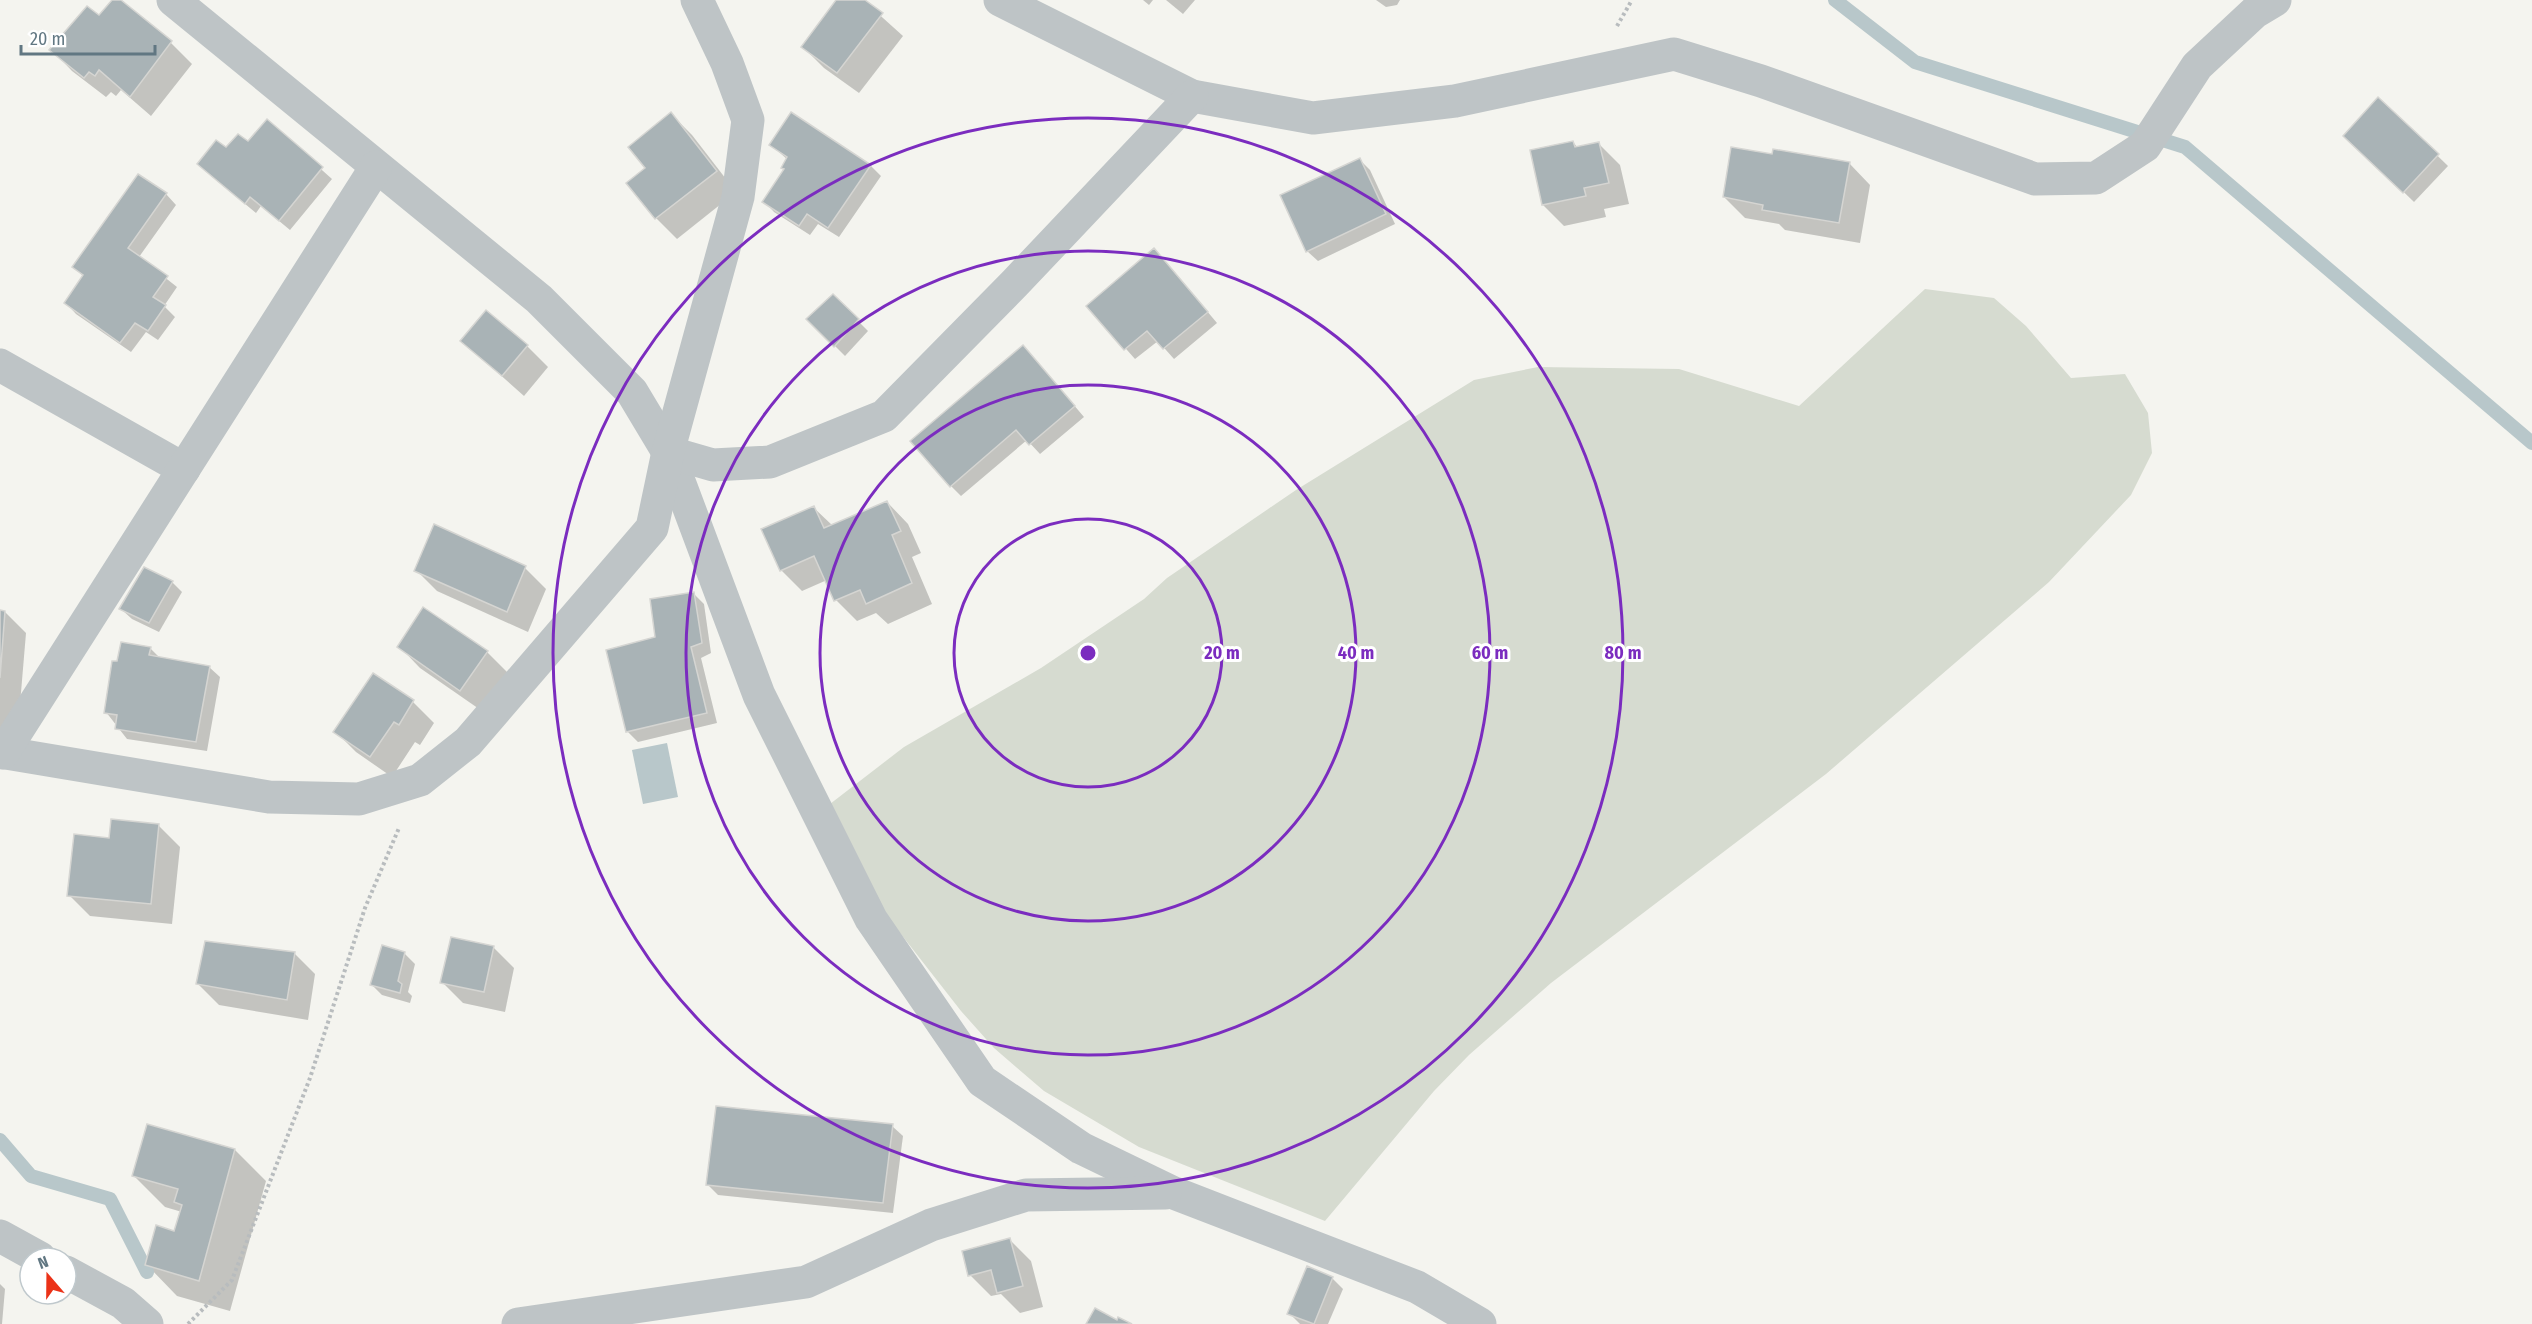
<svg xmlns="http://www.w3.org/2000/svg" width="2532" height="1324" font-family="'Fira Sans Condensed',sans-serif">
	<rect width="100%" height="100%" fill="#f4f4ef"/>
	<path fill="#d6dbd0" d="M1925,289L1994,298L2026,326L2071,378L2125,374L2148,413L2152,453L2131,495L2049,582L1826,774L1551,983L1469,1055L1434,1091L1325,1221L1139,1147L1044,1091L994,1048L961,1011L879,906L830,804L904,747L1041,668L1144,599L1167,578L1296,490L1474,380L1538,367L1679,369L1799,406Z"/>
	<path fill="#b8c7ca" d="M667,743L678,797L643,804L632,750Z"/>
	<g fill="#0003">
		<path d="M114,0H119L171,43L192,64L151,116L121,90L116,96L111,92L106,97L72,71L52,50L99,17Z"/>
		<path d="M838,0H863L903,36L859,93L824,68L803,47Z"/>
		<path d="M1143,0H1153L1149,5Z"/>
		<path d="M1166,0H1195L1183,14Z"/>
		<path d="M1376,0H1400L1397,5L1386,7Z"/>
		<path d="M2379,99L2448,166L2414,202L2345,135Z"/>
		<path d="M671,114L692,135L736,192L677,239L656,218L647,168Z"/>
		<path d="M791,114L871,166L881,176L839,237L818,224L810,235L774,212L764,201L785,170L788,160L771,145Z"/>
		<path d="M267,121L332,179L290,230L261,206L256,213L209,174L226,149L248,143Z"/>
		<path d="M1573,142L1578,148L1599,144L1620,165L1629,204L1604,209L1606,217L1564,226L1543,205Z"/>
		<path d="M1773,156L1849,163L1870,185L1860,243L1785,230L1779,224L1745,218L1724,197Z"/>
		<path d="M1360,160L1370,170L1395,224L1318,261L1307,251Z"/>
		<path d="M166,194L176,205L139,257L177,287L164,306L175,317L158,340L146,332L131,352L76,314L66,303L84,277L74,267Z"/>
		<path d="M1164,260L1217,323L1174,359L1158,341L1135,359L1088,306Z"/>
		<path d="M833,296L868,331L845,356L808,319Z"/>
		<path d="M462,341L527,346L548,367L524,396Z"/>
		<path d="M1033,357L1084,417L1040,454L1027,440L961,496L951,486Z"/>
		<path d="M887,502L908,524L921,553L912,557L932,604L888,624L876,613L857,621L836,600L827,580L802,591L781,570L814,508L833,526Z"/>
		<path d="M525,568L546,589L528,632L437,591L416,570Z"/>
		<path d="M172,582L182,592L159,632L132,619L121,609Z"/>
		<path d="M693,593L704,604L711,653L701,658L717,723L638,742L627,731L657,638Z"/>
		<path d="M0,612H5L26,633L18,728L0,727Z"/>
		<path d="M399,646L487,652L508,673L482,711L420,668Z"/>
		<path d="M150,648L161,659L209,667L220,677L207,751L127,739L106,712Z"/>
		<path d="M373,675L413,702L434,723L420,745L415,742L392,777L356,752L335,731Z"/>
		<path d="M159,826L180,847L172,924L90,916L69,895L110,839Z"/>
		<path d="M383,947L405,954L415,964L408,992L412,996L410,1003L382,995L372,985Z"/>
		<path d="M493,947L514,968L505,1012L463,1003L442,982Z"/>
		<path d="M294,953L315,974L308,1020L219,1005L198,984Z"/>
		<path d="M148,1126L235,1150L266,1181L230,1311L177,1296L147,1265L175,1233L182,1212L165,1207L134,1176Z"/>
		<path d="M892,1126L903,1136L893,1213L718,1195L708,1185Z"/>
		<path d="M1010,1240L1031,1261L1043,1307L1020,1313L1001,1294L991,1296L970,1275Z"/>
		<path d="M1332,1278L1343,1289L1328,1324H1300L1289,1313Z"/>
		<path d="M0,1284L5,1289L2,1324H0Z"/>
	</g>
	<g fill="none" stroke-linecap="round" stroke-linejoin="round">
		<g stroke="#b8c7ca" stroke-width="14">
			<path d="M1835,0L1915,62L2185,147L2532,443"/>
			<path d="M0,1140L31,1176L110,1199L147,1272"/>
		</g>
	</g>
	<g fill="#a9b3b6" stroke="#d5d5d2" stroke-width="1.5">
		<path d="M112,0H121L172,41L130,97L99,70L95,76L89,72L84,78L49,50L87,6L99,15Z"/>
		<path d="M836,0H865L883,13L837,73L801,47Z"/>
		<path d="M2378,97L2439,154L2403,193L2343,136Z"/>
		<path d="M671,112L717,171L655,219L626,183L645,168L628,147Z"/>
		<path d="M791,112L871,165L828,228L807,214L799,226L762,202L784,169L781,168L787,157L769,145Z"/>
		<path d="M267,119L323,167L279,221L250,197L245,204L197,164L216,140L226,147L238,134L248,141Z"/>
		<path d="M1573,141L1575,147L1599,142L1609,183L1584,188L1586,196L1542,205L1530,150Z"/>
		<path d="M1731,147L1772,154L1773,149L1850,162L1839,223L1762,210L1763,205L1723,197Z"/>
		<path d="M1360,158L1386,214L1306,252L1280,195Z"/>
		<path d="M138,174L167,193L128,248L168,276L153,297L166,305L148,331L135,323L120,343L64,303L83,275L72,267Z"/>
		<path d="M1154,248L1208,312L1163,349L1147,331L1124,350L1086,306Z"/>
		<path d="M833,294L859,319L834,347L806,319Z"/>
		<path d="M486,310L528,345L502,376L460,341Z"/>
		<path d="M1023,345L1075,406L1029,445L1016,430L950,487L910,441Z"/>
		<path d="M887,501L901,531L892,535L912,583L866,604L860,590L834,601L814,556L780,571L761,529L814,506L824,528Z"/>
		<path d="M434,524L526,566L507,612L414,571Z"/>
		<path d="M144,567L173,581L149,623L119,609Z"/>
		<path d="M694,592L702,643L691,647L707,713L626,732L606,650L655,637L650,599Z"/>
		<path d="M423,607L488,651L460,691L397,647Z"/>
		<path d="M0,610L5,611L0,678Z"/>
		<path d="M121,642L151,647L149,655L210,666L196,742L115,729L117,715L104,713L112,661H117Z"/>
		<path d="M373,673L414,700L399,725L394,722L370,757L333,732Z"/>
		<path d="M111,819L159,824L151,904L67,896L74,834L109,838Z"/>
		<path d="M451,937L494,946L484,992L440,983Z"/>
		<path d="M205,941L295,952L287,1000L196,984Z"/>
		<path d="M382,945L405,952L398,981L402,984L400,993L370,985Z"/>
		<path d="M716,1106L893,1124L883,1203L706,1185Z"/>
		<path d="M147,1124L235,1149L199,1281L145,1265L156,1225L174,1231L182,1205L174,1202L178,1189L132,1176Z"/>
		<path d="M1010,1238L1023,1286L997,1293L991,1270L968,1276L962,1251Z"/>
		<path d="M1307,1266L1333,1277L1314,1324L1287,1314Z"/>
		<path d="M1095,1308L1117,1320L1118,1317L1132,1324H1086Z"/>
	</g>
	<g fill="none" stroke-linecap="round" stroke-linejoin="round">
		<g stroke="#b8bcbe" stroke-width="4" stroke-dasharray="3 3" stroke-linecap="butt">
			<path d="M1617,26L1632,0"/>
			<path d="M188,1324L232,1280L310,1078L365,908L399,828"/>
		</g>
		<g stroke="#bec4c6" stroke-width="33">
			<path d="M173,0L539,299L632,392L668,452L759,695L871,919L982,1081L1081,1148L1174,1193L1417,1287L1480,1324"/>
			<path d="M1000,0L1192,96L1313,118L1455,101L1674,54L1761,81L2035,179L2096,178L2145,146L2197,66L2255,12L2275,0"/>
			<path d="M0,365L184,469"/>
			<path d="M668,452L713,465L770,462L884,416L1015,283L1192,96"/>
			<path d="M0,752L269,797L359,799L420,780L468,742L652,528L668,452L738,197L748,120L727,63L697,0"/>
			<path d="M3,753L376,167"/>
			<path d="M0,1236L40,1258"/>
			<path d="M66,1272L123,1303L147,1324"/>
			<path d="M518,1324L806,1282L931,1225L1026,1195L1165,1193"/>
		</g>
	</g>
	<g fill="none" stroke="#7b2cbf" stroke-width="3">
		<circle cx="1088" cy="653" r="134"/>
		<circle cx="1088" cy="653" r="268"/>
		<circle cx="1088" cy="653" r="402"/>
		<circle cx="1088" cy="653" r="535"/>
	</g>
	<circle cx="1088" cy="653" r="9" fill="#7b2cbf" stroke="#fff" stroke-width="3"/>
	<g font-size="18" text-anchor="middle" font-weight="bold" fill="#7b2cbf" stroke="#fff" stroke-width="6" stroke-linejoin="round" paint-order="stroke">
		<text x="1222" y="659">20 m</text>
		<text x="1356" y="659">40 m</text>
		<text x="1490" y="659">60 m</text>
		<text x="1623" y="659">80 m</text>
	</g>
	<g transform="translate(48 1276) rotate(340)"><circle r="28" fill="#ffffff" stroke="#c0c9cd" stroke-width="1.5"/>
	<path d="M0-4.5L10 22L0 15L-10 22Z" fill="#eb3218"/>
	<text y="-9" font-size="16" font-weight="bold" text-anchor="middle" fill="#617782">N</text>
	</g>
	<path d="M21 45v9h134v-9" fill="none" stroke="#617782" stroke-width="3"/>
	<text x="30" y="45" font-size="18" fill="#617782" stroke="#ffffff" stroke-width="4.5" paint-order="stroke">20 m</text>
</svg>
